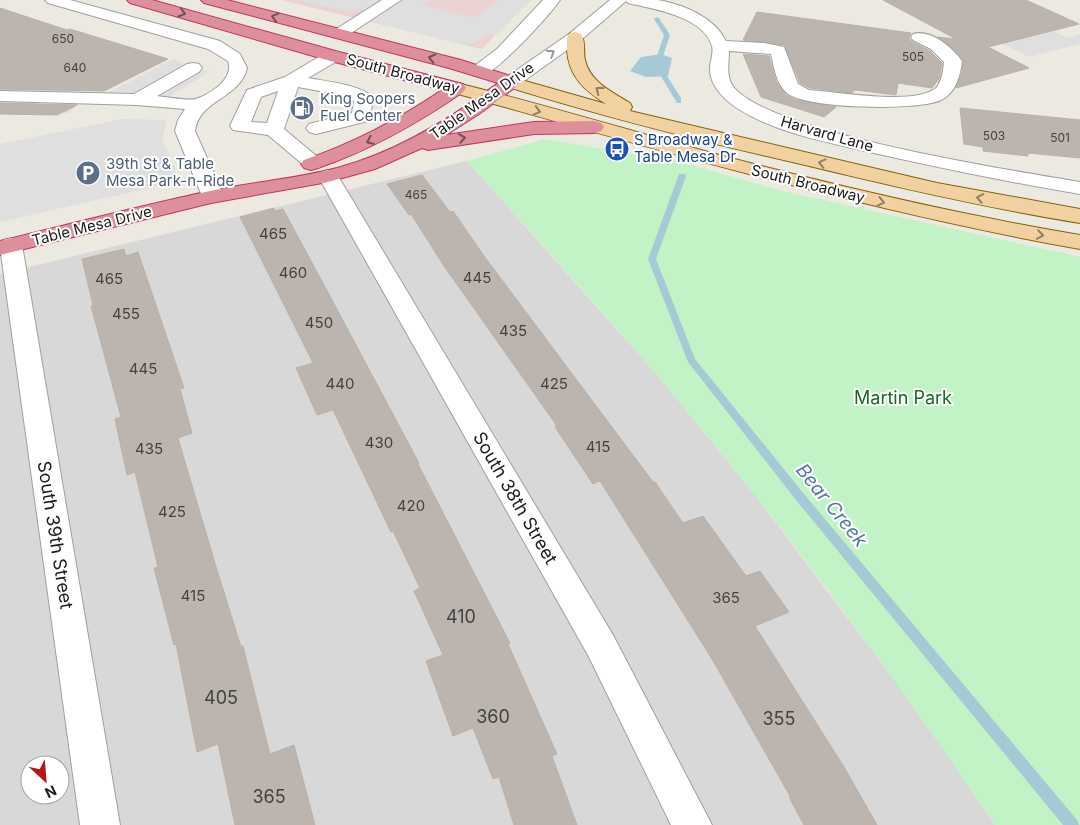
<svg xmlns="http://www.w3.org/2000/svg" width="1080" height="825" font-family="Inter,sans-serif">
	<rect width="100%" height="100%" fill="#ece9e1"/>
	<path fill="#d9d8d8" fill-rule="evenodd" d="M467,161L659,377L755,495L916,709L995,825H0V274ZM30,765H60V795H30Z"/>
	<path fill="#ebd3d2" d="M281,0H528L482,49Z"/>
	<path fill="#c1f3c7" d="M545,139L677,161L782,191L1080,257V825H995C890,671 780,520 659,378C597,304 531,233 467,161Z"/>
	<g fill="#dfdfdf">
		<path d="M296,0H429L421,5L473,18L500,0H531L497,34H489L477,42L464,45L355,17L364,10L357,9L349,12Z"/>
		<path d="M935,0L991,2L1067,38L1080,34V44L1029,57L948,16Z"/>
		<path d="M173,59L209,72L157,104L78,103L69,114L58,113L65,103L0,102V85L67,87L99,97Z"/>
		<path d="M122,119L167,120L162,140L180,181L0,222V144Z"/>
	</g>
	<path fill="#a6c9d6" d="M661,54L672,58L668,76L646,77L630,71L641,57Z"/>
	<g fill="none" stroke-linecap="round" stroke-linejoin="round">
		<g fill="#a6c9d6" fill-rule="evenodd">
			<path d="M657,17L659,18L670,35L660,65L681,98V103H677L654,65L664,35L654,19Z"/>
			<path d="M679,174H685L686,176L656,259L695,359L804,494L1077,820L1079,825H1063L796,500L688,362L648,259Z"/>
		</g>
	</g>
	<g fill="#bcb5af" stroke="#bcb0a5">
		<path d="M883,0H1026L1079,24L988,47L1029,68L956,88L962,73L963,60L954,49L937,37L956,39Z"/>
		<path d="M0,8L67,30L70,29L168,59L104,91L0,89Z"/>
		<path d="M757,12L911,33L909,38L911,41L930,51L942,63L939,79L932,88L898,83L896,95L855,90L852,93L810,88L800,83L784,45L743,40Z"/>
		<path d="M743,54L769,56L776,81L786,95L797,100L836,107L824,117L761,97Z"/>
		<path d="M0,103L77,105L57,115L0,114Z"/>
		<path d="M960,108L1080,120V158L1028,153V156L983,151V147L964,144Z"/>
		<path d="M422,175L450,212L453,211L484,256L653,482H655L683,523L703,516L746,576L760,571L789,612L755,626L844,767L877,825H804L789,797L790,796L712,659L600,481L593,484L555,427L557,426L444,266L411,214L409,215L387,184Z"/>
		<path d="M274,208L275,211L283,209L324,285L419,463L418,464L510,643L508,644L557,754L552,756L577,825H514L499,777L493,779L473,728L453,736L426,661L443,655L414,591L420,588L393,531L391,532L333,410L317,415L296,368L313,363L240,217Z"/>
		<path d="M124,249L126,256L138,252L184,388L180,389L192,433L178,438L217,570L241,647L243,646L270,754L294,745L315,825H235L218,744L197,752L176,644L174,645L154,568L158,567L135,472L127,475L115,419L121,417L91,306L93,305L82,259Z"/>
	</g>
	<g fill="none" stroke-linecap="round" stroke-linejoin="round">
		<defs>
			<g id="minor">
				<path d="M45,0H70L220,41L240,54L247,68C240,99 199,99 195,131L224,196L220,200L213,202L206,200L202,196L175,131L178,120L185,109L137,105L0,101V91L134,94L187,64L193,63L199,64L202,68L199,72L157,96C166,97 188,101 196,99C210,94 235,79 228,61L208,49L48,3Z"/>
				<path d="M382,0H401L345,37H333L331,34L333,31Z"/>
				<path d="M543,0H560C548,17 502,67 484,75C480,77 477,76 473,75L470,71L473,67L497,49Z"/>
				<path d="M610,0C625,0 642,0 657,0C683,4 714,17 726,41L764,43L784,47L798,84L809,90L819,91C845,93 916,105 936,88C942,82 943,70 944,62L931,49L913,40L911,37L913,34C931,29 952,47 962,61C960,76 956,93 941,100C919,111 805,109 787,93C776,84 774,67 771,54L729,51C729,63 726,74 732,85C765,133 1016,171 1080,182V194C1008,182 936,167 865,151C822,141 778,133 740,110C726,101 710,87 710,69C710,61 714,53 712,46C703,16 653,9 628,3L626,1L581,40L517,86L511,87L505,86L502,82L505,78L569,34Z"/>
				<path d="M333,51L339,52L342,56L339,60L308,78C324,81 364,85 373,98L370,117L368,121L316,134L309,132L306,128L309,124L352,113L354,101L336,94L298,87L284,129L320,159L323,163L320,167L313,169L306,167L268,135L233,130L230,126L247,90L285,77L327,52ZM278,91L267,123L251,122L261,97Z"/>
				<path d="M328,170L335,172L338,176L613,635L712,825H671L589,657L318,176L321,172Z"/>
				<path d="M11,238L19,240L22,245L120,825H80L0,247L3,240Z"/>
			</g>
			<g id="major">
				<path d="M575,32L581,34C586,41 583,52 585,60C590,82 612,92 630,103L632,107L630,111L937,183L1080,209V223C987,208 896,187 805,165C704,142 604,117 505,86L502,82L505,78L511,77L606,104C585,91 568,76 567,49C567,43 566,38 569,34Z"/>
				<path d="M457,83C546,105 634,132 723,156C841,187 960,215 1080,235V249C867,211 659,150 451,92L448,88L451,84Z"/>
			</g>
			<g id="highway">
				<path d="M127,0H152L339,52L463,84L466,88L463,92C418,123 371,150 318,168L311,170L304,168L301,164L304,160C354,143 399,119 442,90L327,60L130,3Z"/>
				<path d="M201,0H227L461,60L517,78L520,82L517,86L479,114L446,135L534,122L594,121L601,123L604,127L601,131L594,133L534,134L428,150L422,148L375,169L328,182L211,203L0,255V241C70,224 140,206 210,191C252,182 296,179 337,168C396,152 449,120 498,83L449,68L204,3Z"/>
			</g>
		</defs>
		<use href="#minor" stroke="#9f9f9f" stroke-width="2"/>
		<use href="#major" stroke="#84610e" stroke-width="2"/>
		<use href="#highway" stroke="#c43461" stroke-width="2"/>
		<use href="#minor" fill="#fff" fill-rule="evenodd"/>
		<use href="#major" fill="#f2d1a0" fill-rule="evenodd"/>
		<use href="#highway" fill="#dd909c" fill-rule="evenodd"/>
	</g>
	<defs><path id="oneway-chevron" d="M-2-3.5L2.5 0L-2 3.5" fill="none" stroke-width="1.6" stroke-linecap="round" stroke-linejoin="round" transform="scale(1.25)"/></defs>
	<g stroke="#725055">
		<use href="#oneway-chevron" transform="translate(182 13) rotate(16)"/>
		<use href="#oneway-chevron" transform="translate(275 17) rotate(-165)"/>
		<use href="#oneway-chevron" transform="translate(432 58) rotate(-166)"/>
		<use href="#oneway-chevron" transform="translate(462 138) rotate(-9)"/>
		<use href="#oneway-chevron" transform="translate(370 141) rotate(156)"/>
	</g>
	<use stroke="#989898" href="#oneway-chevron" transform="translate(551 53) rotate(-33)"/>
	<g stroke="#917f64">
		<use href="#oneway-chevron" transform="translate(599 90) rotate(-143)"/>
		<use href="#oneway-chevron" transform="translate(537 111) rotate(15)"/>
		<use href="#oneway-chevron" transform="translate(822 163) rotate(-167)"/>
		<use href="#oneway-chevron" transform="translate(980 198) rotate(-169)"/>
		<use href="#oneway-chevron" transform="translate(881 202) rotate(13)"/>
		<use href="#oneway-chevron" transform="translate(1040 235) rotate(10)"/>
	</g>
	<defs>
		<symbol id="fuel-disc" viewBox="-11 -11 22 22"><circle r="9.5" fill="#5c6f8a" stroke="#fff"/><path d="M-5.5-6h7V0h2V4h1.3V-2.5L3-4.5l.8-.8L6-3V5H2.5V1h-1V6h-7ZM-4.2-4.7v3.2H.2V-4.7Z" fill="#fff"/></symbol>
		<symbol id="bus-disc" viewBox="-11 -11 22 22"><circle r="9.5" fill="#1a4fb4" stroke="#fff"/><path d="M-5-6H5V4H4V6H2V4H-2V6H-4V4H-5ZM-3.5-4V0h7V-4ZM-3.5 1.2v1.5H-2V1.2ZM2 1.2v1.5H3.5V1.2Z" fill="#fff"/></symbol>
		<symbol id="parking-disc" viewBox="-11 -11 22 22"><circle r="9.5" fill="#5c6f8a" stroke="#fff"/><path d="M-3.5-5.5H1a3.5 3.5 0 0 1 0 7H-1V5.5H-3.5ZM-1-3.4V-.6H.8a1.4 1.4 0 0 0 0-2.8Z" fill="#fff"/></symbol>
	</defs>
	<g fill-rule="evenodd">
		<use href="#fuel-disc" x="288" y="94" width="28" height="28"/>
		<use href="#bus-disc" x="603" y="135" width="28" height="28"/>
		<use href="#parking-disc" x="74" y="159" width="28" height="28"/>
	</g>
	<g text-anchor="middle" stroke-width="4" stroke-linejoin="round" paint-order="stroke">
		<g font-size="12" fill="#434240">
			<text x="63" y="43">650</text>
			<text x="913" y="61">505</text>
			<text x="75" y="72">640</text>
			<text x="994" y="140">503</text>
			<text x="1060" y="142">501</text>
			<text x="416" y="199">465</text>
		</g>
		<g font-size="15" fill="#1b1b1b" stroke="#fff">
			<text transform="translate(403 74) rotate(15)" y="5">South Broadway</text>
			<text transform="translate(482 101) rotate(-35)" y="5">Table Mesa Drive</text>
			<text transform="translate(827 134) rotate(16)" y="5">Harvard Lane</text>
			<text transform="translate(808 184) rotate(14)" y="5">South Broadway</text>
			<text transform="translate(92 226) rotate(-14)" y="5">Table Mesa Drive</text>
		</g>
		<g font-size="15" fill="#4e5e75" stroke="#fff" text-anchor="start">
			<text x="320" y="104">King Soopers<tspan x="320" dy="17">Fuel Center</tspan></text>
			<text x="106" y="169">39th St &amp; Table<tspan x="106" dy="17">Mesa Park-n-Ride</tspan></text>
		</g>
		<g font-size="15" fill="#164399" stroke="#fff" text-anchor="start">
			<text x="634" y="145">S Broadway &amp;<tspan x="634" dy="17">Table Mesa Dr</tspan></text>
		</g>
		<g font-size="15" fill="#434240">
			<text x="273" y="239">465</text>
			<text x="293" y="278">460</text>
			<text x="477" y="283">445</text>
			<text x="109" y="284">465</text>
			<text x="126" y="319">455</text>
			<text x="319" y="328">450</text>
			<text x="513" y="336">435</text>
			<text x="143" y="374">445</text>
			<text x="340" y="389">440</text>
			<text x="554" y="389">425</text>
			<text x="379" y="448">430</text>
			<text x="598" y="452">415</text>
			<text x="149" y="454">435</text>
			<text x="411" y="511">420</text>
			<text x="172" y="517">425</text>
			<text x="193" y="601">415</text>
			<text x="726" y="603">365</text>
		</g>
		<g font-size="18" fill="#156d1f" stroke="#fff">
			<text x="903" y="404">Martin Park</text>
		</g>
		<g font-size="18" fill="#1b1b1b" stroke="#fff">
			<text transform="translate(515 498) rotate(60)" y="6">South 38th Street</text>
			<text transform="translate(55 535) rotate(81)" y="6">South 39th Street</text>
		</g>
		<g font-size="18" fill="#434240">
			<text x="461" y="623">410</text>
			<text x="221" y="704">405</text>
			<text x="493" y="723">360</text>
			<text x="779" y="725">355</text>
			<text x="269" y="803">365</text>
		</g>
		<g font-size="19" font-style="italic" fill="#5277a1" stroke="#fff">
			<text transform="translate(832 505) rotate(51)" y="7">Bear Creek</text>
		</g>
	</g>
	<g transform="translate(45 780) rotate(154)"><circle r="24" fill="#ffffff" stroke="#a4a4a4"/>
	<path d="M0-4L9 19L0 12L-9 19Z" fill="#b41713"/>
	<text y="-8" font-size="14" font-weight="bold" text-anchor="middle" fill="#1b1b1b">N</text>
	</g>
</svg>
